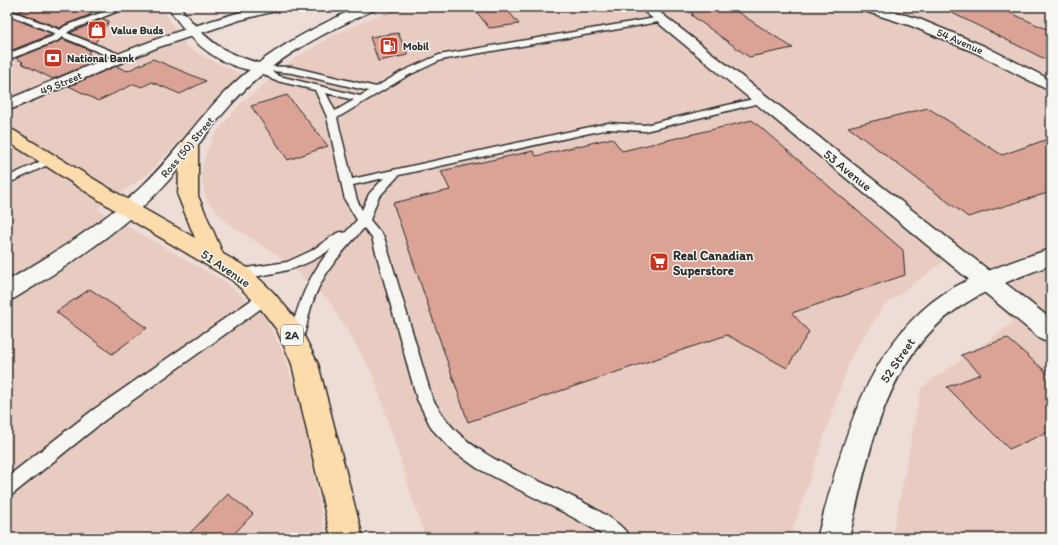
<svg xmlns="http://www.w3.org/2000/svg" width="1058" height="545" font-family="Itim,sans-serif">
	<rect width="100%" height="100%" fill="#eeddd6"/>
	<filter id="ink" filterUnits="userSpaceOnUse"><feTurbulence type="fractalNoise" baseFrequency=".025" numOctaves="2"/><feDisplacementMap in="SourceGraphic" scale="8" xChannelSelector="R" yChannelSelector="G"/><feConvolveMatrix kernelMatrix="1 2 1 2 8 2 1 2 1" color-interpolation-filters="sRGB"/></filter>
	<g filter="url(#ink)">
		<g fill="#e8ccc2">
			<path d="M7,7H161L186,46L207,58L241,74L147,175L97,209L227,283L264,316L281,348L300,403L326,538H7Z"/>
			<path d="M402,7H1030L1051,18V538H892L921,388L1014,322L948,258L883,307L851,356L790,538H425L373,374L329,301L276,254L227,223L206,199L201,174L205,156L213,137L239,105L295,58L334,35L388,11Z"/>
		</g>
		<g fill="#dba395" stroke="#2b2b2b">
			<path d="M31,7H72L92,14L64,25L60,28L17,12Z"/>
			<path d="M473,7H505L519,24L489,28Z"/>
			<path d="M684,7H730L793,48L749,57L691,15H694Z"/>
			<path d="M940,7H997L1051,31V62Z"/>
			<path d="M7,16L53,34L7,52Z"/>
			<path d="M103,19L109,21L95,43L70,33Z"/>
			<path d="M398,33L408,55L378,61L370,37Z"/>
			<path d="M62,39L90,50L88,54L101,59L53,79L21,63L23,62L16,58L58,42Z"/>
			<path d="M153,59L206,81L180,94L152,82L142,87L134,84L98,101L69,86L116,66L127,71Z"/>
			<path d="M287,95L328,146L288,160L251,106Z"/>
			<path d="M928,108L1002,155L1051,138V192L968,217L848,127Z"/>
			<path d="M752,120L903,250L905,275L792,313L809,332L787,368L727,335L468,422L393,203L450,190L441,171L533,151L536,156L612,138L622,151Z"/>
			<path d="M90,289L147,328L112,354L56,312Z"/>
			<path d="M1007,338L1051,376V431L1009,449L947,387L981,374L961,355Z"/>
			<path d="M228,494L253,514L230,538H185Z"/>
		</g>
		<g fill="none" stroke-linecap="round" stroke-linejoin="round">
			<defs>
				<g id="service">
					<path d="M117,7H128L71,30L67,33L124,56L125,58L124,60H118L62,37L57,41L7,60V54L51,37L56,34L7,14V9L60,30L65,26Z"/>
					<path d="M661,17H664V21L441,60L407,76L337,118L352,179L608,123L645,125L761,97L766,100L764,102L645,131L608,129L399,175L378,198L370,220L384,237L432,398C441,413 450,427 464,438C480,452 500,462 519,472C543,484 620,514 630,538H606L592,528L565,513L506,483L477,468L452,450L432,429L417,399L372,238L364,228C340,255 322,272 311,307C307,320 306,334 300,346L295,348L290,346L288,342C297,308 307,276 331,249C300,271 276,273 240,279L235,277L233,274L235,271L240,269L287,262L311,251L337,233L341,232L345,233L357,220L345,200L327,117L315,90L273,80L258,70L257,68L258,66L292,67L376,87L401,72L439,55ZM272,71L292,73L369,91L360,96L279,76ZM326,93L354,100L335,111ZM384,178L369,194L362,210L357,200L353,185Z"/>
					<path d="M50,157L54,158L55,160L54,162L7,184V177Z"/>
					<path d="M265,293L270,294L272,298L270,302L105,420L13,494L7,497V477L93,410L260,294Z"/>
				</g>
				<path id="minor" d="M639,7H653L1051,319V343L1042,340Z"/>
				<g id="tertiary">
					<path d="M168,7H180C206,42 224,54 266,65L268,68L266,71C259,73 252,70 245,69C209,60 188,37 168,7Z"/>
					<path d="M859,7H878L919,19L984,46L1051,80V91L1046,89L974,52L909,25L861,10Z"/>
					<path d="M1051,249V265C1016,278 980,291 950,314C882,367 868,459 849,538H817C841,453 860,360 932,302C964,277 1012,261 1051,249Z"/>
				</g>
				<g id="secondary">
					<path d="M260,7H281L279,10L240,20L156,48L7,111V100C90,65 172,29 260,7Z"/>
					<path d="M359,7H376L374,10C323,33 272,59 234,101C205,133 182,169 152,198C111,238 63,269 15,298L7,301V281C53,254 99,226 138,190C170,161 193,125 223,94C261,55 309,29 359,7Z"/>
				</g>
				<path id="primary" d="M7,129L13,130L135,204L195,238L178,196L180,145L183,141L189,140L195,141L198,145V196L223,254L248,268L273,292L295,318L318,364L363,538H331L292,364L277,330L257,304L232,280L121,214L7,141Z"/>
			</defs>
			<use href="#service" stroke="#2b2b2b" stroke-width="3"/>
			<use href="#minor" stroke="#2b2b2b" stroke-width="3"/>
			<use href="#tertiary" stroke="#2b2b2b" stroke-width="3"/>
			<use href="#secondary" stroke="#2b2b2b" stroke-width="3"/>
			<use href="#primary" stroke="#2b2b2b" stroke-width="3"/>
			<path stroke="#2b2b2b" stroke-width="1.5" stroke-dasharray="0.5 2" stroke-linecap="butt" d="M385,14L409,7"/>
			<use href="#service" fill="#f6f6f2" fill-rule="evenodd"/>
			<use href="#minor" fill="#f6f6f2" fill-rule="evenodd"/>
			<use href="#tertiary" fill="#f6f6f2" fill-rule="evenodd"/>
			<use href="#secondary" fill="#f6f6f2" fill-rule="evenodd"/>
			<use href="#primary" fill="#fcdcac" fill-rule="evenodd"/>
		</g>
	</g>
	<defs>
		<symbol id="shop-square" viewBox="-11 -11 22 22"><rect x="-9" y="-9" width="18" height="18" rx="4" fill="#c8321e" stroke="#f6f6f2"/><path d="M-5-2.5h2.3a2.7 3.5 0 0 1 5.4 0H5L5.5 6h-11ZM-1.5-2.5h3a1.5 2.3 0 0 0-3 0Z" fill="#fff"/></symbol>
		<symbol id="fuel-square" viewBox="-11 -11 22 22"><rect x="-9" y="-9" width="18" height="18" rx="4" fill="#c8321e" stroke="#f6f6f2"/><path d="M-5.5-6h7V0h2V4h1.3V-2.5L3-4.5l.8-.8L6-3V5H2.5V1h-1V6h-7ZM-4.2-4.7v3.2H.2V-4.7Z" fill="#fff"/></symbol>
		<symbol id="bank-square" viewBox="-11 -11 22 22"><rect x="-9" y="-9" width="18" height="18" rx="4" fill="#c8321e" stroke="#f6f6f2"/><path d="M-6-4H6V4H-6ZM0-2.3a2.3 2.3 0 1 0 0 4.6a2.3 2.3 0 1 0 0-4.6Z" fill="#fff"/></symbol>
		<symbol id="supermarket-square" viewBox="-11 -11 22 22"><rect x="-9" y="-9" width="18" height="18" rx="4" fill="#c8321e" stroke="#f6f6f2"/><path d="M-6-5.5h2.5l.6 2H6L4.5 2H-2.5L-4.4-4H-6ZM-1.5 3.2a1.3 1.3 0 1 0 .1 0ZM3 3.2a1.3 1.3 0 1 0 .1 0Z" fill="#fff"/></symbol>
	</defs>
	<g fill-rule="evenodd">
		<use href="#shop-square" x="86" y="19" width="22" height="22"/>
		<use href="#fuel-square" x="378" y="35" width="22" height="22"/>
		<use href="#bank-square" x="42" y="47" width="22" height="22"/>
		<use href="#supermarket-square" x="648" y="251" width="22" height="22"/>
	</g>
	<g text-anchor="middle" stroke-width="3" stroke-linejoin="round" paint-order="stroke">
		<g font-size="11" font-weight="bold" fill="#2b2b2b" stroke="#f6f6f2" text-anchor="start">
			<text x="111" y="34">Value Buds</text>
			<text x="403" y="50">Mobil</text>
			<text x="67" y="62">National Bank</text>
		</g>
		<g font-size="11" fill="#2b2b2b" stroke="#f6f6f2">
			<text transform="translate(960 41) rotate(23)" y="4">54 Avenue</text>
			<text transform="translate(61 83) rotate(-23)" y="4">49 Street</text>
			<text transform="translate(187 147) rotate(-50)" y="4">Ross (50) Street</text>
		</g>
		<rect fill="#f6f6f2" stroke="#686867" stroke-width="1" x="281" y="325" width="22" height="20" rx="3"/>
		<g font-size="12" font-weight="bold" fill="#2b2b2b">
			<text x="292" y="339">2A</text>
		</g>
		<g font-size="13" fill="#2b2b2b" stroke="#f6f6f2">
			<text transform="translate(848 170) rotate(39)" y="5">53 Avenue</text>
			<text transform="translate(226 268) rotate(34)" y="5">51 Avenue</text>
			<text transform="translate(897 360) rotate(-56)" y="5">52 Street</text>
		</g>
		<g font-size="13" font-weight="bold" fill="#2b2b2b" stroke="#f6f6f2" text-anchor="start">
			<text x="673" y="260">Real Canadian<tspan x="673" dy="15">Superstore</tspan></text>
		</g>
	</g>
	<rect width="1058" height="545" fill="none" stroke="#f6f6f2" stroke-width="24"/>
	<rect x="12" y="12" width="1034" height="521" fill="none" stroke="#2b2b2b" stroke-width="1.5" filter="url(#ink)"/>
</svg>
